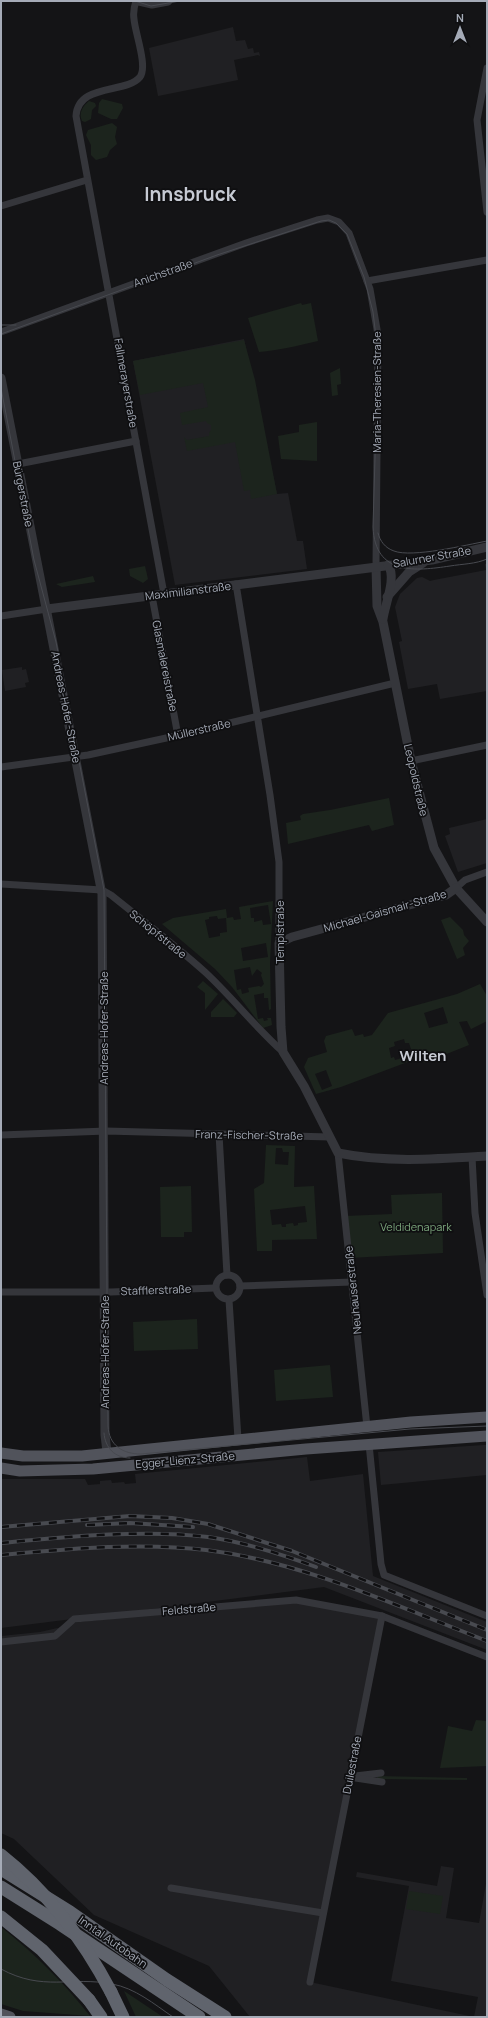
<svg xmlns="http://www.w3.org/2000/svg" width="488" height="2018" font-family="Manrope,sans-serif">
	<rect width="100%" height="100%" fill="#141416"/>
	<g fill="#202023">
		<path d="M233,27L236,41L245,40L248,49L253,48L254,53L259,52L260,56L258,55L234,60L238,80L158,96L149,48Z"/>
		<path d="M244,339L277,494L288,493L297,541H303L307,569L175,585L133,361Z"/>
		<path d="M485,564H487V691L440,699L437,684L408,689L399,642L402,641L395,607L400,594L417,578L422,577L430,581L434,580L486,570Z"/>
		<path d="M22,667V670L26,669L29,682L25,683L26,687L5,691L2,670Z"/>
		<path d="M487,819V863L458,872L445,836L450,834L449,828Z"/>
		<path d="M484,1445H487V1475L381,1485L378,1452Z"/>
		<path d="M307,1457L310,1481L363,1474L373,1576L487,1622V1650L324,1587L1,1628V1479H85L88,1485L100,1484V1481L111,1480L112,1483L124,1482L125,1484L136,1483L135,1474Z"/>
		<path d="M296,1600L382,1616L310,1982L474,2017L478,1997L391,1981L409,1886L356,1877L357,1872L437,1886L441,1866L454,1868L446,1918L479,1923L487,1878V2017H250L209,1966L94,1915L14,1839L1,1833V1636L40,1632L66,1626L70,1623Z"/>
	</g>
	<g fill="#1c241d" fill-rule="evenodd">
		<path d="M102,99L122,104L123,108L117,119H111L98,113L99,103Z"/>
		<path d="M89,101L95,103L96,106L92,110L91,119L85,122L82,121C78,113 83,106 89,101Z"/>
		<path d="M112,123L117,127L115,137L117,144L110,150L107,157L96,160L91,155V145L86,135L88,130Z"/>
		<path d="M301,303L302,305L311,303L318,341C297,346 279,350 259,352L248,318Z"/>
		<path d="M244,340L255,380L277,494L251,499L250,490L244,491L235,442L187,451L184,437L187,440L209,436V433L211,430V425L207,423L206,421L182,425L180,413L208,407L203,383L140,395L133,361Z"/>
		<path d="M340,368L341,384L337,385L338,395L332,396L330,373Z"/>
		<path d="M317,422V461L281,459L278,436L299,432V425Z"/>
		<path d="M145,566L148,579L143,583L130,576L129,569Z"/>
		<path d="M93,576L95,582L62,587L56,584Z"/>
		<path d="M389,798L394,825L372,831L369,825L288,844L286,823L301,820L300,816L303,814L330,810Z"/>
		<path d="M273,901L270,963L271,1009L269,1010L268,998H264V993L254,995L258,1019L263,1018L264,1021L268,1020L267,1018H271L272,1025L263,1028L232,987L215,969L162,924L173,918L226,909L227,918L233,917L234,920L241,919L239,907ZM268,905L271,924L263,925L262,920L254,922V918H251L250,908ZM217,916L218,919L226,918L227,932L220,933V936L209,938L205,920L209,919V917ZM266,943L268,957L243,961L241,948ZM250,967L252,976L257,969L262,973L261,975L264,984L261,987L259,986L248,988L249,992L242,994L241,989L237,990L234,970Z"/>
		<path d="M450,917L463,930L464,935L469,941L463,948L465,955L457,959L441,920Z"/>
		<path d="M203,981L218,994L205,1010V993L197,987Z"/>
		<path d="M480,984L487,996V1021L471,1029L467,1021L459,1022L469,1045L424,1063L421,1057L341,1087L316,1094L304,1067L308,1058L327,1052L324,1041L326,1036L352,1029L355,1036L363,1034L364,1037L372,1035L388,1013L457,994ZM443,1007L448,1023L429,1028L424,1013ZM404,1039L405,1043H409L412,1052L409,1053V1056L395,1060L394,1057L391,1058L389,1048L395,1046L394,1042ZM326,1070L332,1086L322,1090L315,1074Z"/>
		<path d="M223,999L237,1013L234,1017H211V1012Z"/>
		<path d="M266,1145L295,1146L294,1187L314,1186L317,1239L272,1240V1251H257L254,1189L264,1183ZM276,1148H282L283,1152H289L288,1165L275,1164ZM305,1206L307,1222L298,1223V1225L294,1226L293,1223L286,1224V1227H282L281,1224L272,1225L270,1210Z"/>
		<path d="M191,1186L192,1232H184V1237H161L160,1187Z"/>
		<path d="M442,1193L443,1253L349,1258L345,1216L392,1214L391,1195Z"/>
		<path d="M197,1319L198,1349L134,1351L133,1322Z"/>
		<path d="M330,1365L333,1397L276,1401L274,1370Z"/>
		<path d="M476,1720L487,1721V1766L440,1768L448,1726L472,1731Z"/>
		<path d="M377,1776L467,1778V1780L377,1779Z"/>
		<path d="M409,1891L443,1896L440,1914L406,1909Z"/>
		<path d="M1,1927C35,1954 63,1982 90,2016L23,2011L1,2004Z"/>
		<path d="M124,1991L163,2017H136Z"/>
	</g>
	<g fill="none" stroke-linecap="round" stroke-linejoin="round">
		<g stroke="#35363b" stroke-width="7">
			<path d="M136,1C134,7 133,13 134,19C135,33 148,66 140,77C126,94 78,83 76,116L164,594"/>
			<path d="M487,68L477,120L487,212"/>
			<path d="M1,206L87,180"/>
			<path d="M367,281L487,260"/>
			<path d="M1,332L246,243L317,220L328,218L339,222L349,233L370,289L378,335L376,566"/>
			<path d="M18,464L136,441"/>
			<path d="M236,584L270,795L279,862V943"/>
			<path d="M152,596L178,736"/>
			<path d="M1,616L47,609"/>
			<path d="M411,761L487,745"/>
			<path d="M1,767L88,755L180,735L395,683"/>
			<path d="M1,884L102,890L111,895C142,920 175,945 205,972C233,998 255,1027 283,1052"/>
			<path d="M456,888L465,880L487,872"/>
			<path d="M219,1134L227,1275"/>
			<path d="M1,1135L106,1131L330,1137"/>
			<path d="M338,1153L367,1427"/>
			<path d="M472,1157L475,1213L487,1295"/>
			<circle cx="228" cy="1287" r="12"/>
			<path d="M240,1286L352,1282"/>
			<path d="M1,1292H111L215,1288"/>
			<path d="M229,1300L238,1439"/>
			<path d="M369,1444L381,1564L384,1575L487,1616"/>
			<path d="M1,1642L55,1636L74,1619L296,1600L382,1616L487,1657"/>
			<path d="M355,1776L381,1773"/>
			<path d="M349,1777L382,1782"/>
			<path d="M171,1888L323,1913"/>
			<path d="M310,1982L382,1616"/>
		</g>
		<g stroke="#35363b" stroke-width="9">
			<path d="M139,1L152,4L168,1"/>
			<path d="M1,378L102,894L105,1435L107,1452"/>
			<path d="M376,566L377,606L383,622L411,761L434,848L456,888L487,922"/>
			<path d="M387,597L409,572L423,563"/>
			<path d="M47,609L432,560L487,547"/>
			<path d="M383,619C385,604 397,577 388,565"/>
			<path d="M456,888L446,895L292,937L279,943L281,1027L283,1052L304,1086L338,1153C387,1163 438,1159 487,1156"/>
		</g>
		<g stroke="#51535b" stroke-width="11">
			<path d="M1,1453L23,1456H82L411,1422L487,1417"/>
			<path d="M1,1468L20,1471L93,1469L306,1449L487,1436"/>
			<path d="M1,2014L10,2017"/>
		</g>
		<g stroke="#60646d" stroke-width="13">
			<path d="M1,1869L70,1912L167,1980L225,2017"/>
			<path d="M1,1887L60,1924L199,2017"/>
			<path d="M111,1992L123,2017"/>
			<path d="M89,2000L101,2017"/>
		</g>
		<g stroke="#484a50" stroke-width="1">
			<path d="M135,1L151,6L180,1"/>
			<path d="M1,325H16"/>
			<path d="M1,334L217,255L321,221L329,220L336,223L347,234L364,277L373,312L378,354L373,527C375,576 416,571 450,566C462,564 476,564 487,559"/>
			<path d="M1,388L34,560L56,642L104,890L108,1426C109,1445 122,1454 141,1454L410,1429L487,1426"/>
			<path d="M378,533C380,541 385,548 394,551C412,558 466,545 487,541"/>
			<path d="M104,1433C105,1448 115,1458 130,1458"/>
			<path d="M1,1969C43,1992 71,1976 112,1984C135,1988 154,2004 173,2017"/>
		</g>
		<defs>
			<g id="rail">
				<path d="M87,1525L130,1523L193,1527"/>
				<path d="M1,1527L130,1516L172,1518L208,1524L292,1551L487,1630"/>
				<path d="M1,1543C65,1537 145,1529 208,1537C245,1542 281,1554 316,1567"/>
				<path d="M1,1555C68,1549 139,1542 206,1550C304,1562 396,1606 487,1641"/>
			</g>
		</defs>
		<use href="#rail" stroke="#484a50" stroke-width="4"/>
		<use href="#rail" stroke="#0f0f11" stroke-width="2.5" stroke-dasharray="8" stroke-linecap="butt"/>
		<g stroke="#60646d" stroke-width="13">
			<path d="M1,1855C48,1892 83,1939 111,1992"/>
			<path d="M1,1917L42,1950L89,2000"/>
		</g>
	</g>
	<g text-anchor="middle" stroke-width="3.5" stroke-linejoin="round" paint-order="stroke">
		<g font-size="11" fill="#a5abb7" stroke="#0f0f11">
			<text transform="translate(163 273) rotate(-20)" y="4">Anichstraße</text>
			<text transform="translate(126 383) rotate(80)" y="4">Fallmerayerstraße</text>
			<text transform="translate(377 392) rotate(-90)" y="4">Maria-Theresien-Straße</text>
			<text transform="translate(23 494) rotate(79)" y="4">Bürgerstraße</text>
			<text transform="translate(432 557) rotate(-10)" y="4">Salurner Straße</text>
			<text transform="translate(188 591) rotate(-7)" y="4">Maximilianstraße</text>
			<text transform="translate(165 666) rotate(79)" y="4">Glasmalereistraße</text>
			<text transform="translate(66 707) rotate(79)" y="4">Andreas-Hofer-Straße</text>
			<text transform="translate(199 730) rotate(-13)" y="4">Müllerstraße</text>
			<text transform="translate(416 780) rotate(77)" y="4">Leopoldstraße</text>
			<text transform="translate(385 911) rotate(-16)" y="4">Michael-Gaismair-Straße</text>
			<text transform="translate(280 932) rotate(-90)" y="4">Templstraße</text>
			<text transform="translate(158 934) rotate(39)" y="4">Schöpfstraße</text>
			<text transform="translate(104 1028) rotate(-90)" y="4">Andreas-Hofer-Straße</text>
			<text transform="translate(249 1135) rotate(1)" y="4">Franz-Fischer-Straße</text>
			<text transform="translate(156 1290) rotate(-2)" y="4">Stafflerstraße</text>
			<text transform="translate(353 1290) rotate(-96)" y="4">Neuhauserstraße</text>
			<text transform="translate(105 1352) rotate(-90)" y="4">Andreas-Hofer-Straße</text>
			<text transform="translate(185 1460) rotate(-5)" y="4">Egger-Lienz-Straße</text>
			<text transform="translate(189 1609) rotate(-5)" y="4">Feldstraße</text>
			<text transform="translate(352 1765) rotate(-79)" y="4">Duilestraße</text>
			<text transform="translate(113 1942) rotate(35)" y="4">Inntal Autobahn</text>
		</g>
		<g font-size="11" fill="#7aa47b" stroke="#0f0f11">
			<text x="416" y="1231">Veldidenapark</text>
		</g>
		<g font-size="15" font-weight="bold" fill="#c6cad3" stroke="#0f0f11">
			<text x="423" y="1061">Wilten</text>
		</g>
		<g font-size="19" font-weight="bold" fill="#c6cad3" stroke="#0f0f11">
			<text x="190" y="201">Innsbruck</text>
		</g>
	</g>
	<rect width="488" height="2018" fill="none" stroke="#a5abb7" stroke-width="4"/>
	<g transform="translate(460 28)" stroke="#0f0f11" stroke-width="3" paint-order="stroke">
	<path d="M0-3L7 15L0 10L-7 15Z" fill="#a5abb7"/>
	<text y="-6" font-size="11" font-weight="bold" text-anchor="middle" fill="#a5abb7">N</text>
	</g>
</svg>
